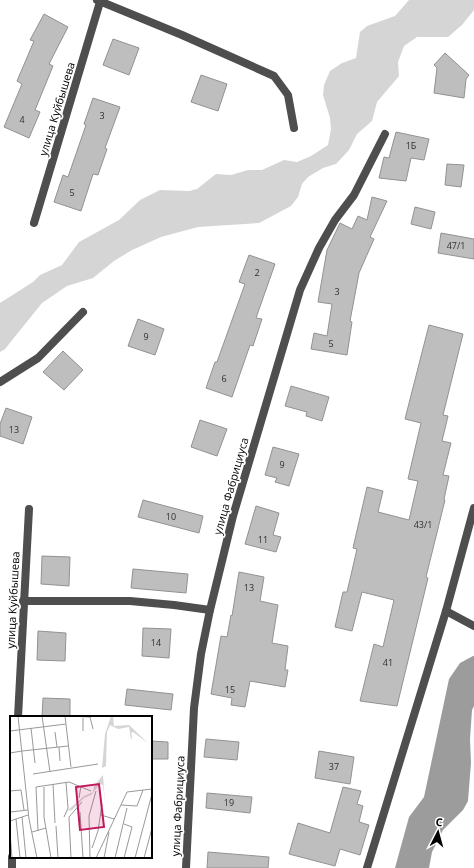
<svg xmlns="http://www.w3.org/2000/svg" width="474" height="868" font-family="'Open Sans',sans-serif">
	<rect width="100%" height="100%" fill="#fff"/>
	<path fill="#d5d5d5" d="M409,0H474V10L462,25L448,37H417L404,46L398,62L399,76L377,102L372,121L357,134L349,150L336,164L323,168L308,177L302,184L298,197L291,206L259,223L198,227L161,237L132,250L114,261L93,278L67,286L42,303L5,349L0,352V303L33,282L40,275L62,265L79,242L119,220L140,200L160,190L189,191L197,189L216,174L231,175L248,170H262L284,160L297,162L311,156L328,145L331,129L330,118L323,95L324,85L330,71L342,63L356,58L360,32L367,26L395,16Z"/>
	<path fill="#9c9c9c" d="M473,656H474V706L472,710L470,739L471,763L468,801L463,810L443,830L432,852L429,868H395L409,817L424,797L449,679L460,663Z"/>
	<g fill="#bebebe" stroke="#929292">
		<path d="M44,14L68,27L49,64L53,66L35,110L40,112L29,138L4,127L22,84L17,81L34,41L30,40Z"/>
		<path d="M113,39L139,48L129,75L103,65Z"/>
		<path d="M445,53L469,75L466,79L464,98L434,93L437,68L434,65Z"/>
		<path d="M201,75L227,84L218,111L191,102Z"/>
		<path d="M93,98L120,107L105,148L107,149L98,175L93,174L81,211L54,202L63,175L68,177L86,125L84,124Z"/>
		<path d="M396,132L429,139L424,160L411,158L406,181L379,178L384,157L389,158Z"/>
		<path d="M447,164L464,165L461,187L445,185Z"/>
		<path d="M372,197L387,201L370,237L374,239L359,273L350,321L352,322L347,355L311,349L314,333L327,336L332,304L318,302L327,250L340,223L352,229L358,216L367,220Z"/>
		<path d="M415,207L435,212L431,229L411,224Z"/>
		<path d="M441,233L474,239V259L438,253Z"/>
		<path d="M249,255L275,264L256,318L262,319L253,346L250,345L232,397L206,388L215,362H217L245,284L239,282Z"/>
		<path d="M138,319L164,329L155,355L128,346Z"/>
		<path d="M429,325L463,334L443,415L448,416L442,441L451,443L443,475L449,476L444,499L445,500L426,577L428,578L397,706L360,701L374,644L383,647L394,600L362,592L352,631L335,627L343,592H347L351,575L357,549L353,548L367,487L383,491L378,512L409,520L418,481L408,479L421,423L405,419Z"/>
		<path d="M63,351L83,370L64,390L43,372Z"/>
		<path d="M291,386L329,397L322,421L306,416L307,412L285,406Z"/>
		<path d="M6,408L32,417L23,444L0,436V424Z"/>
		<path d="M200,420L227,429L217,456L191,447Z"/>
		<path d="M273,447L299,454L289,486L275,482L277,478L265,475Z"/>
		<path d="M143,500L203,516L199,533L138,517Z"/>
		<path d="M256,506L279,513L273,535L281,537L276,552L245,544Z"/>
		<path d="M42,556L70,557L69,586L41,584Z"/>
		<path d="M133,569L188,574L186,593L131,588Z"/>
		<path d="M239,572L264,577L260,601L278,605L272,643L288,646L285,670H288L285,687L250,681L245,707L231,705L232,698L211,694L221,636L227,637L231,615L232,616Z"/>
		<path d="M143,628L171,629L169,658L142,656Z"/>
		<path d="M38,631L66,633L65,661L37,660Z"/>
		<path d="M127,689L173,694L171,710L125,705Z"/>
		<path d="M43,698L70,699V717H42Z"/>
		<path d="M206,739L239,742L237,760L204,757Z"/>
		<path d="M151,741L168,742V759H151Z"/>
		<path d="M319,751L354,757L350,784L315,778Z"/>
		<path d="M343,787L361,791L357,804L363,806L359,822L369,825L360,855L340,849L335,866L289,854L298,823L330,833Z"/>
		<path d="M207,793L252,797L250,813L206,808Z"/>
		<path d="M208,852L269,857L268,868H207Z"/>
	</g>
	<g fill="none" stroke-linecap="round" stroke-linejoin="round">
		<g stroke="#4e4e4e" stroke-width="8">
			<path d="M97,0L182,35L274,76L288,95L294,128"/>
			<path d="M34,223L100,2"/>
			<path d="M0,382L38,358L83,312"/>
			<path d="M23,601H130L174,605L210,610"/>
			<path d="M446,611L474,626"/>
			<path d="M18,717L29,509"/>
			<path d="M12,868V857"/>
			<path d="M186,868L194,708L201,654L210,610L233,516L300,290L319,248L335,220L354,195L385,134"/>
			<path d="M367,868L446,611L474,508"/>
		</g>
	</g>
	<g text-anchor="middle" stroke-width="3.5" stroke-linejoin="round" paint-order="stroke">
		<g font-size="9" fill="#303030">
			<text x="102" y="119">3</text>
			<text x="22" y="123">4</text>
			<text x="411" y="149">1Б</text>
			<text x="72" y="196">5</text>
			<text x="456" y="249">47/1</text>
			<text x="257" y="276">2</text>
			<text x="337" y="295">3</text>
			<text x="146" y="340">9</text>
			<text x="331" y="347">5</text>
			<text x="224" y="382">6</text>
			<text x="14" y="433">13</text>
			<text x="282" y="468">9</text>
			<text x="171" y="520">10</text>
			<text x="423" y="528">43/1</text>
			<text x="263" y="543">11</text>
			<text x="249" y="591">13</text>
			<text x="156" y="646">14</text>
			<text x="388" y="666">41</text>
			<text x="230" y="693">15</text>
			<text x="334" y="770">37</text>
			<text x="229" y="806">19</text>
		</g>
		<g font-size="11" fill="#000" stroke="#fff">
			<text transform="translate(57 109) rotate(-73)" y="4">улица Куйбышева</text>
			<text transform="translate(231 486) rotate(-74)" y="4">улица Фабрициуса</text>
			<text transform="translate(13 600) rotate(-87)" y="4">улица Куйбышева</text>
			<text transform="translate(178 806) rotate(-87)" y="4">улица Фабрициуса</text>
		</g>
	</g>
	<g transform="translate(10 716)">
		<rect width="142" height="142" fill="#fff"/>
		<path d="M101,0H103L104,10L119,9L138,27L123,16L121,17L122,21L121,24L119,11L108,13L100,9L97,16L96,50L92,52L95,18ZM93,59L95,87L93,69L90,68L81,79L74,82L62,94L57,95L74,80L83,76L84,70Z" fill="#d5d5d5"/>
		<path fill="none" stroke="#999" stroke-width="1" d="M8,0L19,103L27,142M32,0L40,56M55,0L61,51M56,0L80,1L83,13M21,12L25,47M0,15L56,8M73,15V2M45,16L47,31M49,31L50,45M12,35L58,30M0,37L12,35M23,58L88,48M43,68L45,107M34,71V101L41,142M0,75L11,74L14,94M69,82L71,70M111,89L127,90L133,74M0,96L18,94M70,96L73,142M91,99L104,103M12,101L16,142M54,101L58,92L56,66M6,103L10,142M0,105L18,99M114,108L122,111L114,142M46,110L48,142M28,115L26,71L59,66L81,75M0,116L2,142M22,116L36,112M82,132L88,115L92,88M61,142L59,101L72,86M80,142L79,100L86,75M86,142L117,76L142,73M94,142L99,116M105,142L117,92M125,142L142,78M134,142L142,112"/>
		<path fill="#c2185b" fill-opacity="0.15" stroke="#c2185b" stroke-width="2" d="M89,68L94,111L70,114L66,71Z"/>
		<rect width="142" height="142" fill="none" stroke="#000" stroke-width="2"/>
	</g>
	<g transform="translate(438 832) rotate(6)" stroke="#ffffff" stroke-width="3" paint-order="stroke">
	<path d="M0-3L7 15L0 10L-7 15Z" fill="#000000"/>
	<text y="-6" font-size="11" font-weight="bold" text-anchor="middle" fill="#000000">С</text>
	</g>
</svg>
